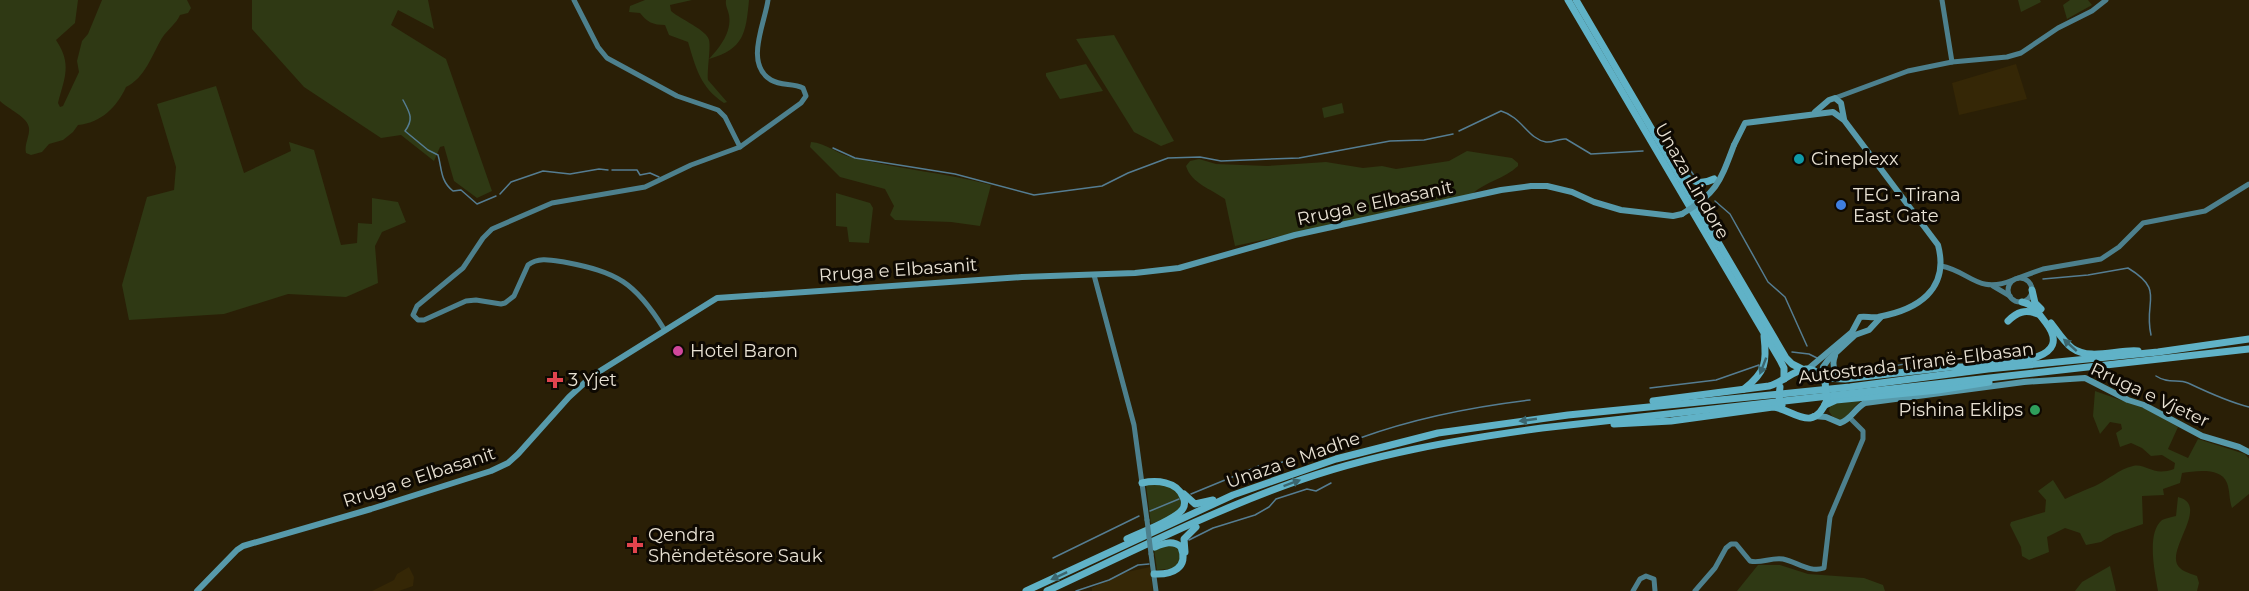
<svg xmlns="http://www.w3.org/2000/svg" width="2249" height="591" font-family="Montserrat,sans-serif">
	<rect width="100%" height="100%" fill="#2a1f06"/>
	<g fill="#352706">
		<path d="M2016,64L2027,99L1959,115L1952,83Z"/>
		<path d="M409,567L414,577L413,586L399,591H372L394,580L397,574Z"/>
		<path d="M1150,567L1153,591H1092V588L1122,573Z"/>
	</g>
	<g fill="#2f3914">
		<path d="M0,0H78L75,23L56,40C72,64 65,77 58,103L60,107L63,106L79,72L77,61L82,41L88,34L102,0H187L191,8L188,13L180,15C176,24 168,29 162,38C152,55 145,78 126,87C117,107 101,123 78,125L73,132L63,140L49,144L42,152L31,155L26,153C24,144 30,136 29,128C28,117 8,109 0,101Z"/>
		<path d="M252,0H428L434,29L398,10L391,25L446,59L492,191L477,198L454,181L444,146L440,147L434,161L401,135L381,138L304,87L252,29Z"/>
		<path d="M645,0H692L670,5L671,11C680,19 707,30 709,40C711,48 707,69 708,80L727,102L724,103C700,87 696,68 688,42L669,35L665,25C653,25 647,22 640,13L629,12L630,6Z"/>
		<path d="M726,0H749C746,33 744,49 709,59C720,47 732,32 729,15C728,9 725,6 726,0Z"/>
		<path d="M2018,0H2040L2041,2L2021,12Z"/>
		<path d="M2070,0H2088L2092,5L2067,19L2063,5Z"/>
		<path d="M1114,35L1174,141L1161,146L1134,132L1076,39Z"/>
		<path d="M1086,64L1103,91L1060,99L1046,76V73Z"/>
		<path d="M216,86L244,173L291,151L289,142L314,150L341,245L357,243L358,223L372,224V198L398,202L406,222L382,232L375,246L378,283L346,297L288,294L224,314L129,320L122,285L147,197L174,190L176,167L157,104Z"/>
		<path d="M1342,103L1344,113L1324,118L1322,108Z"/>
		<path d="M811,142C826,143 839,155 854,158C899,169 946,173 991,185L980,226L951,222L895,220L890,215L894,206L885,189L840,177L810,147Z"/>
		<path d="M1467,151L1512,158L1518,163V166C1504,179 1487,181 1472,194L1235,246L1225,199C1211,189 1191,183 1186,166L1190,161L1199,159L1216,164L1267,166L1326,162L1363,168L1382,166L1396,169L1449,161Z"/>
		<path d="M836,193L870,203L873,208L869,243L849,242L847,227L836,226Z"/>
		<path d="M2095,391L2146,409L2178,427L2168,449L2188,458L2198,439L2245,454L2249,459V494L2232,508C2229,500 2230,491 2227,483C2221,467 2196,471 2182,473L2180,483L2163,489L2164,495L2142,496L2143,524L2114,534L2101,542L2086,545L2080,533L2065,528L2047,537L2049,552L2029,560L2022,556L2021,547L2010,525L2011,522L2045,512L2046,500L2038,491L2053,480L2065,499C2075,494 2085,490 2095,486C2108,480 2119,469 2133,466C2147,463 2152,477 2174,469L2175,463L2162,455L2151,456L2142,448L2131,443L2120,447L2116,433L2122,429L2121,424L2110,422L2100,434L2093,416Z"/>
		<path d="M1864,399C1854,404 1850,415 1841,421L1832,416L1829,411L1830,406L1835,403Z"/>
		<path d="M1153,482L1174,488L1183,501C1179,515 1163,519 1151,524L1146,485Z"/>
		<path d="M2178,497C2212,505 2162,553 2180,568C2184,572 2192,574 2197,576L2199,583L2197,591H2158C2155,573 2146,533 2162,520C2166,518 2172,517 2176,516Z"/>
		<path d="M1164,545L1178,547L1182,556L1177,568L1157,570L1154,549Z"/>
		<path d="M1758,565H1780L1808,574L1864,578L1883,585L1885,591H1737Z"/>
		<path d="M2110,566L2116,591H2075L2082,582Z"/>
	</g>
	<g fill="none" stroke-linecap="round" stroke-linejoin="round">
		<g stroke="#557d92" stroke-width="1.5">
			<path d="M403,100C410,113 414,119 405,131L428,150L438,155C442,168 440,181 453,191L461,190L477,204L496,196"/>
			<path d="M1459,131L1501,111C1522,117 1528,139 1546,142C1553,143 1559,138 1566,139L1591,154L1643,151"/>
			<path d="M833,148L855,158L955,174L1034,195L1102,186L1128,173L1168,158L1200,157L1221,161L1299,158L1390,141L1424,140L1453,134"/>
			<path d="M1679,153L1695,177"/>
			<path d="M612,170H637L640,175L650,173L659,177"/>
			<path d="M500,194L511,182L543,171L570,174L599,169L608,170"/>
			<path d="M1715,201L1730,214L1768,282L1785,297L1807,346"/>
			<path d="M2043,279L2088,275L2128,268C2166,291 2143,300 2151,335"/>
			<path d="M1792,352L1809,354L1817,358"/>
			<path d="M1842,371C1873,376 1914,355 1942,364"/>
			<path d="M2156,376C2168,384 2178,379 2188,383C2207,392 2228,402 2249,407"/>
			<path d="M1650,388L1716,380L1759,365"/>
			<path d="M1360,438C1415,418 1471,407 1530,400"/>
			<path d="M1191,494L1259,466L1283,462"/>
			<path d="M1150,511L1179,499"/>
			<path d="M1189,540L1213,528L1255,515L1269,507L1276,499L1307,489L1316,491L1331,483"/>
			<path d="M1053,558L1139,516"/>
			<path d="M1076,591L1109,580L1138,565L1149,564"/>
		</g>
		<g stroke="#4d808d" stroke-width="5">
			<path d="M574,0L598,47L607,58L677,96L718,110L725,117L740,147"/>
			<path d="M1942,0L1952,62"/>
			<path d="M1835,98L1908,71L1952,62L2007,57L2021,53L2058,28L2092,11L2106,0"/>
			<path d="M1941,266C1970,271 1977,295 2013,280"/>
			<path d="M1094,275L1134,425L1147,520"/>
			<path d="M2018,278L2043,269L2101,259L2119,247L2143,223L2205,211L2249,184"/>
			<circle cx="2020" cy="290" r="12"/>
			<path d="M1993,286L2010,296"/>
			<path d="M664,329C635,282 617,272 564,262C551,260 538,257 528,265L514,296L505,303L501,304L476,300L466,301L424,320H418L413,315L417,306L463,268L483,238L492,229L552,203L645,187L691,165L740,147L801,103L806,96L803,88C793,83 781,86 771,80C744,64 765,23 768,0"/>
			<path d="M1151,554L1156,591"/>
			<path d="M1633,591L1640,579L1646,576L1654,579L1655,591"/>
			<path d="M1695,591L1715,568L1726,548L1731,544H1736L1750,561C1761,564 1771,557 1783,559C1797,562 1810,573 1824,568L1830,517L1863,439V431L1850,418"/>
		</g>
		<g stroke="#579aab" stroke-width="6">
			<path d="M1815,112L1829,100L1835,98L1841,103L1844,119"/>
			<path d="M1734,145L1745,123L1833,112L1844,120L1938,245C1950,290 1917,310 1878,317C1871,318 1866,316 1860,317L1852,332L1808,369"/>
			<path d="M1835,356C1831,366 1835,375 1846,376"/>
			<path d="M1821,377L1823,367L1828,360L1855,335L1869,330L1881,317"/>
			<path d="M1814,416L1826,417L1840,423C1851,420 1855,408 1865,403L2024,382L2085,378L2128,400L2144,405L2202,436L2239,447L2249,452"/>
			<path d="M197,591L237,550L243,546L371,509L491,471L508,463L518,454L569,397L592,376L717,298L1022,277L1135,273L1179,268L1295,235L1501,190L1531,186H1547L1572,192L1594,202L1621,210L1673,216L1682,214"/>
		</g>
		<g stroke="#60b2c7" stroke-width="7">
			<path d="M1568,0L1780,360L1784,368V379"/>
			<path d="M1576,0L1786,358L1792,364L1802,369"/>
			<path d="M1681,172C1690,182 1702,185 1714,179"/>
			<path d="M2032,290L2035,303L2041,309"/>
			<path d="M2008,321C2017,312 2025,309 2038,314"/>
			<path d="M2051,323C2057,331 2064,342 2072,348C2090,361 2118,349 2138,351"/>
			<path d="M1974,365C1996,363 2078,365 2046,323C2039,314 2033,304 2022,302"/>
			<path d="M1822,378L1845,379L1950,367H1979"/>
			<path d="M1744,389C1766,372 1767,362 1764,336"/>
			<path d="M1653,401L1769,386C1789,381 1807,353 1825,382"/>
			<path d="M1825,405L1836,400L1938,390L1989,382"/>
			<path d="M1614,424L1671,421L1773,407C1793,409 1813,435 1827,400"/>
			<path d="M1184,494L1195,504L1213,500"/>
			<path d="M1127,539C1141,532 1173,521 1182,510C1185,506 1185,501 1183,497C1177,481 1156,480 1142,483"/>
			<path d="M1185,552L1184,539L1196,527"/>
			<path d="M1154,574C1172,575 1189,568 1181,547C1173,540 1164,543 1155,547"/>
			<path d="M1026,591L1233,495L1336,459L1438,433L1568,415L1850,387L1988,369L2158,352L2249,339"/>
			<path d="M1047,591C1127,554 1206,514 1289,484C1371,454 1456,440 1542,428L2249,349"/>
		</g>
		<path stroke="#4d808d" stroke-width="5" d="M1147,520L1151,554"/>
		<path stroke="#579aab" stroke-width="6" d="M1682,214C1717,193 1720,182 1734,145"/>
		<g stroke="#60b2c7" stroke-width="7">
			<path d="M1825,382L1827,400"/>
			<path d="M1780,387L1779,397L1782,405"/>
		</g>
	</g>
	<defs><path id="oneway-solid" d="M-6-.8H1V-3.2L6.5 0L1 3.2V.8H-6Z" transform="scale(1.5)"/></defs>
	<g fill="#3b666e">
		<use href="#oneway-solid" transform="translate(2070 345) rotate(-138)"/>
		<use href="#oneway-solid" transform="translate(1763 366) rotate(111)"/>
		<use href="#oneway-solid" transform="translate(1528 420) rotate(172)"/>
		<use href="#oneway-solid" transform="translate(1292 483) rotate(-20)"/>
		<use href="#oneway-solid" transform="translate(1059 576) rotate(155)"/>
	</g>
	<circle fill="#0f9aa8" stroke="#0e0902" stroke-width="2" cx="1799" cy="159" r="6"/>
	<circle fill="#3f7fe0" stroke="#0e0902" stroke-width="2" cx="1841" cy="205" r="6"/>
	<circle fill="#d1479c" stroke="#0e0902" stroke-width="2" cx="678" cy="351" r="6"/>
	<g fill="#e0444e" stroke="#0e0902" stroke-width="2">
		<path d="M552 371h6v6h6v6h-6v6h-6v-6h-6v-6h6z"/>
		<path d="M632 536h6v6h6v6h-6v6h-6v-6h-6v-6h6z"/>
	</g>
	<circle fill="#2e9e5b" stroke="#0e0902" stroke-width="2" cx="2035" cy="410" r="6"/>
	<g text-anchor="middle" stroke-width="6" stroke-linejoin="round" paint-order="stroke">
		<g font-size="18" fill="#e9e2d4" stroke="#0e0902" text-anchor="start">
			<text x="1811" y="165">Cineplexx</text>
			<text x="1853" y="201">TEG - Tirana<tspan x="1853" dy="21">East Gate</tspan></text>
			<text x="690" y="357">Hotel Baron</text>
			<text x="568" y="386">3 Yjet</text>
			<text x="2023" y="416" text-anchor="end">Pishina Eklips</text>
			<text x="648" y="541">Qendra<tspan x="648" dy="21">Shëndetësore Sauk</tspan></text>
		</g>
		<g font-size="18" fill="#e9e2d4" stroke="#0e0902">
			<text transform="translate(1692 181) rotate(60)" y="6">Unaza Lindore</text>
			<text transform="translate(1375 203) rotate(-12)" y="6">Rruga e Elbasanit</text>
			<text transform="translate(898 270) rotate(-4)" y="6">Rruga e Elbasanit</text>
			<text transform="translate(1916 363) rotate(-7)" y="6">Autostrada Tiranë-Elbasan</text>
			<text transform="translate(2150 395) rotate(25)" y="6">Rruga e Vjeter</text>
			<text transform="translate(1293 460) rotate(-19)" y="6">Unaza e Madhe</text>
			<text transform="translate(419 477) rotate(-18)" y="6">Rruga e Elbasanit</text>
		</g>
	</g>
</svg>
